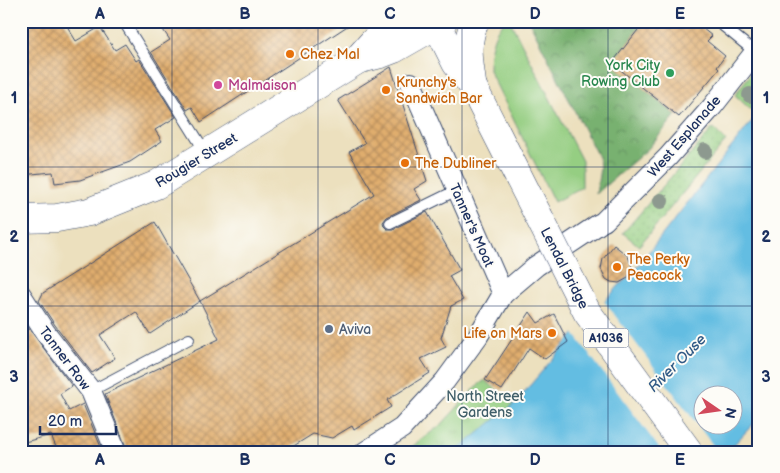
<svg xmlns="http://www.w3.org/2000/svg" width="780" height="473" font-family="'Balsamiq Sans',sans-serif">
	<defs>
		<pattern id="grass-dots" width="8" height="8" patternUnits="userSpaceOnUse" patternTransform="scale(1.25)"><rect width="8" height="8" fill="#95ce82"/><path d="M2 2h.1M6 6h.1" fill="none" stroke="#80b173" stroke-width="1.8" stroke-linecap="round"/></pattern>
		<pattern id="forest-crowns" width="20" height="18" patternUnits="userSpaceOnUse" patternTransform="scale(1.25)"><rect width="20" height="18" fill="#78b170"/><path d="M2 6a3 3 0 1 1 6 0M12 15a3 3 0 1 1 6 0" fill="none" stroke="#62905f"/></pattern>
		<pattern id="park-tufts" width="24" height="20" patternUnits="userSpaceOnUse" patternTransform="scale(1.25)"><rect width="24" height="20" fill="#95ce82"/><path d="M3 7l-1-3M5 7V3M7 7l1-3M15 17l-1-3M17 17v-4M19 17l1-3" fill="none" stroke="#80b173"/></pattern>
		<pattern id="building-cross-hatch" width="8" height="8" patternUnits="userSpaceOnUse" patternTransform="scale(1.25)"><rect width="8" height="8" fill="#e0ad6d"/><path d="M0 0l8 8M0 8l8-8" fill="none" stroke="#b58d5d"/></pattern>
	</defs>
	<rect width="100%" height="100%" fill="#fdfcf7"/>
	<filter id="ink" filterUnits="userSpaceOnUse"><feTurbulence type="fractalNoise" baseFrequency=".02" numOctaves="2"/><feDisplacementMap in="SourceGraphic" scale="10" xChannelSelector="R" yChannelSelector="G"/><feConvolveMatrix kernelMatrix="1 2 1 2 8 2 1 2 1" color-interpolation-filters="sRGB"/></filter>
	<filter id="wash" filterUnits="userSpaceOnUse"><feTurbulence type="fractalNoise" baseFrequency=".0096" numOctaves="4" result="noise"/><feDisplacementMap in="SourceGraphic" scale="20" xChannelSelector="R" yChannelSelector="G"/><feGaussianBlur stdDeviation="1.12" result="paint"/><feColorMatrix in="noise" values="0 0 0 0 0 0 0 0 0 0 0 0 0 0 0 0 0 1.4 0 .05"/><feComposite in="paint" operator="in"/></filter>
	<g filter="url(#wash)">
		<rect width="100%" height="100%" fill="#ece0be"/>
		<g fill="url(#grass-dots)" stroke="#587e70">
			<path d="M759,62V100L751,110L735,95Z"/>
			<path d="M713,128L726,141L639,246L623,233Z"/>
		</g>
		<path fill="url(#forest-crowns)" stroke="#4a7067" d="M529,21H645L612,63L676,115L648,149L596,194L600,168L599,159Z"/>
		<path fill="url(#park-tufts)" stroke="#587e70" d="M485,380L514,405L455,452H405L442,424L477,386Z"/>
		<path fill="#95ce82" stroke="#587e70" d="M505,21H510L582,161V187L554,202L489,70C489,53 492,32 505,21Z"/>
		<path fill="#64bde2" stroke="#4076a0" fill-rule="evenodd" d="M759,112V418L727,452H455L514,404L574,334L640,263ZM702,396H732V426H702Z"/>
		<path fill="#ece0be" d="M603,299L604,301L718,452H662L573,332Z"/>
		<g id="blocks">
			<g fill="url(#building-cross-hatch)">
				<path d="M21,21H64L76,41L100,27L115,50L125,44L136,61L139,59L176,117L155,130L162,141L130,162L80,180L55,183L53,172L21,175Z"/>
				<path d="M157,21H355L201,122L192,107L187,110L151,52L170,40Z"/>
				<path d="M645,21H693L712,36L707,41L725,56L717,67L719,69L679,117L612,63Z"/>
				<path d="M391,67L427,181L414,189L421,200L387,217L383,222L384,226L387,229H393L427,212L460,270L449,276L463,300L451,306L441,338L446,347L421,359L430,373L387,400L391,407L354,430L352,426L332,438L313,434L284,452H128L105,394L219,339L200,301L150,334L136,312L100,335L115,358L92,373L55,325L39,301L43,293L155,222L200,301L374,194L349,152L365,143L338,100Z"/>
				<path d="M614,245L628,256L632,267L628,278L619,283L611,282L606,279L601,269L603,259Z"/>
				<path d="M530,312L538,323L554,314L568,342L545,359L529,348L502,390L485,380Z"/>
				<path d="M27,326L72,386L60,394L69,411L83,404L103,452H58L51,435L21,443V338Z"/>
			</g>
		</g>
	</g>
	<g filter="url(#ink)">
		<use href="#blocks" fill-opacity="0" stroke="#3a4a6c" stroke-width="1"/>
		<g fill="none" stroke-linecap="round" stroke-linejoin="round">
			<defs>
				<g id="service">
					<path d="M717,21L755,52"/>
					<path d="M124,22L206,153"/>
					<path d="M390,223L457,190"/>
					<path d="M91,391L189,339"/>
				</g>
				<g id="minor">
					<path d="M411,83L503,294"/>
					<path d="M604,221L668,157L712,107L759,47"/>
					<path d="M21,295L45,332L91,391L116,452"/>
					<path d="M365,452L402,428L445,381L478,336L503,294L536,266L599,224"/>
				</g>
				<g id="secondary">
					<path d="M361,59L381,54L394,49L443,21"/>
					<path d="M21,219L57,218L89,212L156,185L356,61L373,42L398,21"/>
				</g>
				<g id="primary">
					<path d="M435,21L456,63L472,85L538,215"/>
					<path d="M472,83C469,60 465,44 475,21"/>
				</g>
			</defs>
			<use href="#service" stroke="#3a4a6c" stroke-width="12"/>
			<use href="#minor" stroke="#3a4a6c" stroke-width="22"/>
			<use href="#secondary" stroke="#3a4a6c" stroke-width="29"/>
			<use href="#primary" stroke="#3a4a6c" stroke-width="29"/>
			<use href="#service" stroke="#fff" stroke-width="10"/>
			<use href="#minor" stroke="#fff" stroke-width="20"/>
			<use href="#secondary" stroke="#fff" stroke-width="28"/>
			<use href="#primary" stroke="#fff" stroke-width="28"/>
			<defs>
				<path id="primary-bridge" d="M538,215L587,312L689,452"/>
			</defs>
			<use href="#primary-bridge" stroke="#3a4a6c" stroke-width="29" stroke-linecap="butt"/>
			<use href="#primary-bridge" stroke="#fff" stroke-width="28"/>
		</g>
		<g fill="#8d998f">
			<circle cx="750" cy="95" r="8"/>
			<circle cx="705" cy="151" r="8"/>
			<circle cx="661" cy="201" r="8"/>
		</g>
	</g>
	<path fill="none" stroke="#1b2f5e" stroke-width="1" stroke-opacity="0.55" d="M172,21V452M318,21V452M462,21V452M608,21V452M21,167H759M21,306H759"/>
	<g fill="#e8710a" stroke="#fdfcf7" stroke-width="2">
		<circle cx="290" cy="54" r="5"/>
		<circle cx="386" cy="90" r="5"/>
		<circle cx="405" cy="163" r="5"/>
		<circle cx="617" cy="267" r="5"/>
		<circle cx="552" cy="333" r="5"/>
	</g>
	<circle fill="#2e9e5b" stroke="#fdfcf7" stroke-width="2" cx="670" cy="73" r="5"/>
	<circle fill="#d1479c" stroke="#fdfcf7" stroke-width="2" cx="218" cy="85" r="5"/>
	<circle fill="#5c6f8a" stroke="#fdfcf7" stroke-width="2" cx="329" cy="329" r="5"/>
	<g text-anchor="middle" stroke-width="4" stroke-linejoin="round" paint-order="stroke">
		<rect fill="#fdfcf7" stroke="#5f6c8c" stroke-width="1" x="583.5" y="328.5" width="45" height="19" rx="4"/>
		<g font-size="12" font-weight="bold" fill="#1b2f5e">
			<text x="606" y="342">A1036</text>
		</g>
		<g font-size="14" fill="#c56008" stroke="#fdfcf7" text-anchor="start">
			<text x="300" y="59">Chez Mal</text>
			<text x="396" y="87">Krunchy's<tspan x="396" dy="16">Sandwich Bar</tspan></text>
			<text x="415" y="168">The Dubliner</text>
			<text x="627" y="264">The Perky<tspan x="627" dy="16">Peacock</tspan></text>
			<text x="542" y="338" text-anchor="end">Life on Mars</text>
		</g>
		<g font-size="14" fill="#27864d" stroke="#fdfcf7" text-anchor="end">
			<text x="660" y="70">York City<tspan x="660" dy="16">Rowing Club</tspan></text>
		</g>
		<g font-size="14" fill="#b23c85" stroke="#fdfcf7" text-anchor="start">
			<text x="228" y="90">Malmaison</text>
		</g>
		<g font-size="14" fill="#1b2f5e" stroke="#fdfcf7">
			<text transform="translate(684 136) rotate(-49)" y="5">West Esplanade</text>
			<text transform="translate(196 160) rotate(-31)" y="5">Rougier Street</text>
			<text transform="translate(472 225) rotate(66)" y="5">Tanner's Moat</text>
			<text transform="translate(565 268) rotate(63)" y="5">Lendal Bridge</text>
			<text transform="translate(65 358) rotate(53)" y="5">Tanner Row</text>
		</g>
		<g font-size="14" fill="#4e5e75" stroke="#fdfcf7" text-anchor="start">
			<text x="339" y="334">Aviva</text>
		</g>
		<g font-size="14" fill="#405f69" stroke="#fdfcf7">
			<text x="485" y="401">North Street<tspan x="485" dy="16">Gardens</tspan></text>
		</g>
		<g font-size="15" font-style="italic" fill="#315a86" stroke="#fdfcf7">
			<text transform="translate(677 363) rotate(-45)" y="5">River Ouse</text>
		</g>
	</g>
	<rect width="780" height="473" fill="none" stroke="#fdfcf7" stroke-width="55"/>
	<g transform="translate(718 410) rotate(103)"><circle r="24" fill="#fdfcf7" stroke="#a3aaba"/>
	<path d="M0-4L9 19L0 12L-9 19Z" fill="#d1495b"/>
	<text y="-8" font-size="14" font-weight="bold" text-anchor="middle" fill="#1b2f5e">N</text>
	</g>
	<path d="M40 426v8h76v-8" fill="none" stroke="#1b2f5e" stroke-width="2.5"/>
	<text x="48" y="426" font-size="15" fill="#1b2f5e" stroke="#fdfcf7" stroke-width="4" paint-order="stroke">20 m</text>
	<rect x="28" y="28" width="724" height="418" fill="none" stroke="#1b2f5e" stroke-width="2"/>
	<g font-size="16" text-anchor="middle" font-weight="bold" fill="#1b2f5e">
		<text x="100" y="19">A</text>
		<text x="245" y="19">B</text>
		<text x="390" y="19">C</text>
		<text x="535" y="19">D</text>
		<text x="680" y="19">E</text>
		<text x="14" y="103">1</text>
		<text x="766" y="103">1</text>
		<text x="14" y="242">2</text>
		<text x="766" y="242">2</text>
		<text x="14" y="382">3</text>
		<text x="766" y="382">3</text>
		<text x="100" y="465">A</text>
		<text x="245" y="465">B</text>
		<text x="390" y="465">C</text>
		<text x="535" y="465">D</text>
		<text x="680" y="465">E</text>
	</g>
</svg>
